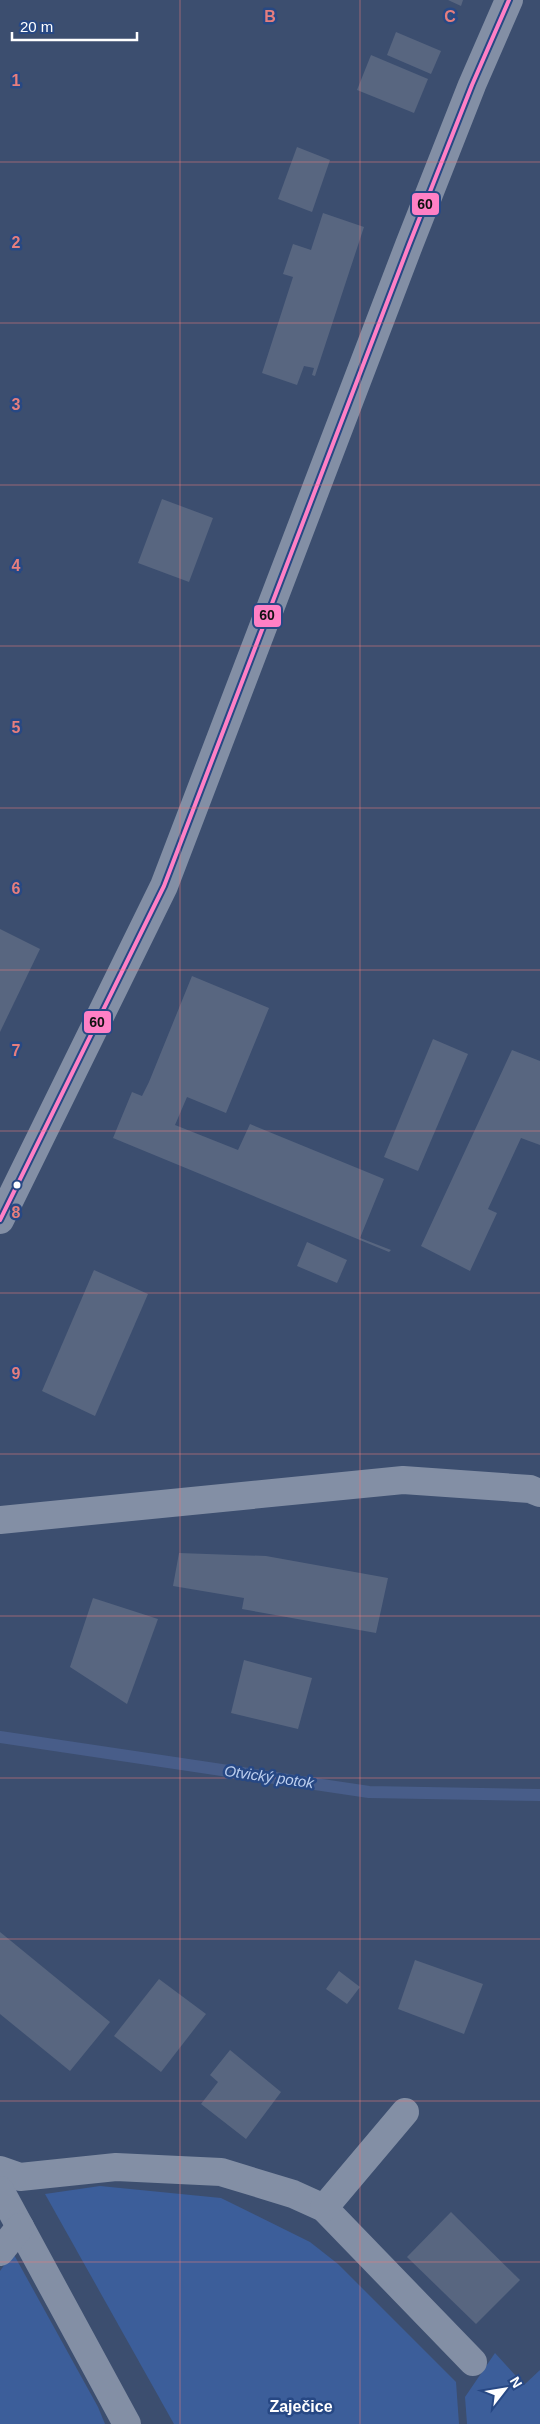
<svg xmlns="http://www.w3.org/2000/svg" width="540" height="2424" font-family="Helvetica,sans-serif">
	<rect width="100%" height="100%" fill="#3c4e6f"/>
	<g fill="#3c5e9a">
		<path d="M100,2186L221,2198L310,2242L338,2264L456,2382L459,2424H174L45,2194Z"/>
		<path d="M13,2253L98,2407L105,2424H0V2271Z"/>
		<path d="M495,2353L524,2385L540,2370V2424H467L465,2397Z"/>
	</g>
	<g fill="none" stroke-linecap="round" stroke-linejoin="round">
		<path stroke="#485d89" stroke-width="12" d="M0,1737L369,1792L540,1795"/>
	</g>
	<g fill="#586680">
		<path d="M448,0H463L461,6Z"/>
		<path d="M396,32L441,51L431,74L387,55Z"/>
		<path d="M371,55L428,79L414,113L357,90Z"/>
		<path d="M297,147L330,160L312,212L278,199Z"/>
		<path d="M323,213L364,227L315,376L312,375L314,368L304,366L297,385L262,373L293,277L283,274L293,244L311,250Z"/>
		<path d="M162,499L213,518L189,582L138,563Z"/>
		<path d="M0,929L40,949L0,1032Z"/>
		<path d="M192,976L269,1008L226,1113L187,1097L175,1125L238,1150L250,1124L384,1179L360,1238L391,1250L389,1252L113,1138L132,1092L142,1096L149,1082Z"/>
		<path d="M433,1039L468,1054L418,1171L384,1157Z"/>
		<path d="M512,1050L540,1061V1145L521,1138L488,1209L497,1213L470,1271L421,1246Z"/>
		<path d="M307,1242L347,1260L337,1283L297,1266Z"/>
		<path d="M94,1270L148,1294L95,1416L42,1391Z"/>
		<path d="M179,1553L266,1556L388,1578L376,1633L242,1609L244,1598L173,1586Z"/>
		<path d="M93,1598L158,1619L127,1704L70,1667Z"/>
		<path d="M244,1660L312,1678L298,1729L231,1713Z"/>
		<path d="M0,1932L110,2022L70,2071L0,2014Z"/>
		<path d="M415,1960L483,1984L464,2034L398,2009Z"/>
		<path d="M339,1971L360,1987L347,2004L326,1989Z"/>
		<path d="M159,1979L206,2014L161,2072L114,2036Z"/>
		<path d="M230,2050L281,2092L246,2139L201,2104L218,2082L210,2075Z"/>
		<path d="M451,2212L520,2280L476,2324L407,2257Z"/>
	</g>
	<g fill="none" stroke-linecap="round" stroke-linejoin="round">
		<g stroke="#838fa5" stroke-width="28">
			<path d="M0,1220L164,886L409,245L472,85L509,0"/>
			<path d="M0,1520L403,1480L530,1489L540,1493"/>
			<path d="M0,2170L20,2177L116,2167L221,2172L293,2194L324,2208L473,2362"/>
			<path d="M0,2190L127,2424"/>
			<path d="M324,2208L405,2112"/>
			<path d="M0,2252L20,2227"/>
		</g>
		<defs>
			<path id="bus-1" d="M0,1220L164,886L409,245L472,85L509,0"/>
		</defs>
		<use href="#bus-1" stroke="#274884" stroke-width="8"/>
		<use href="#bus-1" stroke="#ff80c5" stroke-width="4"/>
	</g>
	<path fill="none" stroke="#e67e7e" stroke-width="1" stroke-opacity="0.55" d="M180,0V2424M360,0V2424M0,162H540M0,323H540M0,485H540M0,646H540M0,808H540M0,970H540M0,1131H540M0,1293H540M0,1454H540M0,1616H540M0,1778H540M0,1939H540M0,2101H540M0,2262H540"/>
	<circle fill="#fff" stroke="#274884" stroke-width="2" cx="17" cy="1185" r="4.5"/>
	<g text-anchor="middle" stroke-width="5" stroke-linejoin="round" paint-order="stroke">
		<g font-size="15" font-style="italic" fill="#bdcfef" stroke="#274884">
			<text transform="translate(269 1777) rotate(8)" y="5">Otvický potok</text>
		</g>
		<g font-size="16" font-weight="bold" fill="#fff" stroke="#274884">
			<text x="301" y="2412">Zaječice</text>
		</g>
	</g>
	<g font-size="16" text-anchor="middle" font-weight="bold" fill="#e67e7e" stroke="#274884" stroke-width="5" stroke-linejoin="round" paint-order="stroke">
		<text x="270" y="22">B</text>
		<text x="450" y="22">C</text>
		<text x="16" y="86">1</text>
		<text x="16" y="248">2</text>
		<text x="16" y="410">3</text>
		<text x="16" y="571">4</text>
		<text x="16" y="733">5</text>
		<text x="16" y="894">6</text>
		<text x="16" y="1056">7</text>
		<text x="16" y="1218">8</text>
		<text x="16" y="1379">9</text>
	</g>
	<g stroke="#274884" stroke-width="2">
		<rect x="411" y="192" width="29" height="24" rx="5" fill="#ff80c5"/>
		<rect x="253" y="604" width="29" height="24" rx="5" fill="#ff80c5"/>
		<rect x="83" y="1010" width="29" height="24" rx="5" fill="#ff80c5"/>
	</g>
	<g font-size="14" text-anchor="middle" font-weight="bold" fill="#111">
		<text x="425" y="209">60</text>
		<text x="267" y="620">60</text>
		<text x="97" y="1027">60</text>
	</g>
	<g transform="translate(505 2389) rotate(59)" stroke="#274884" stroke-width="4" paint-order="stroke">
	<path d="M0-4L9 19L0 12L-9 19Z" fill="#ffffff"/>
	<text y="-8" font-size="14" font-weight="bold" text-anchor="middle" fill="#ffffff">N</text>
	</g>
	<path d="M12 32v8h125v-8" fill="none" stroke="#ffffff" stroke-width="2.5"/>
	<text x="20" y="32" font-size="15" fill="#ffffff" stroke="#274884" stroke-width="4" paint-order="stroke">20 m</text>
</svg>
